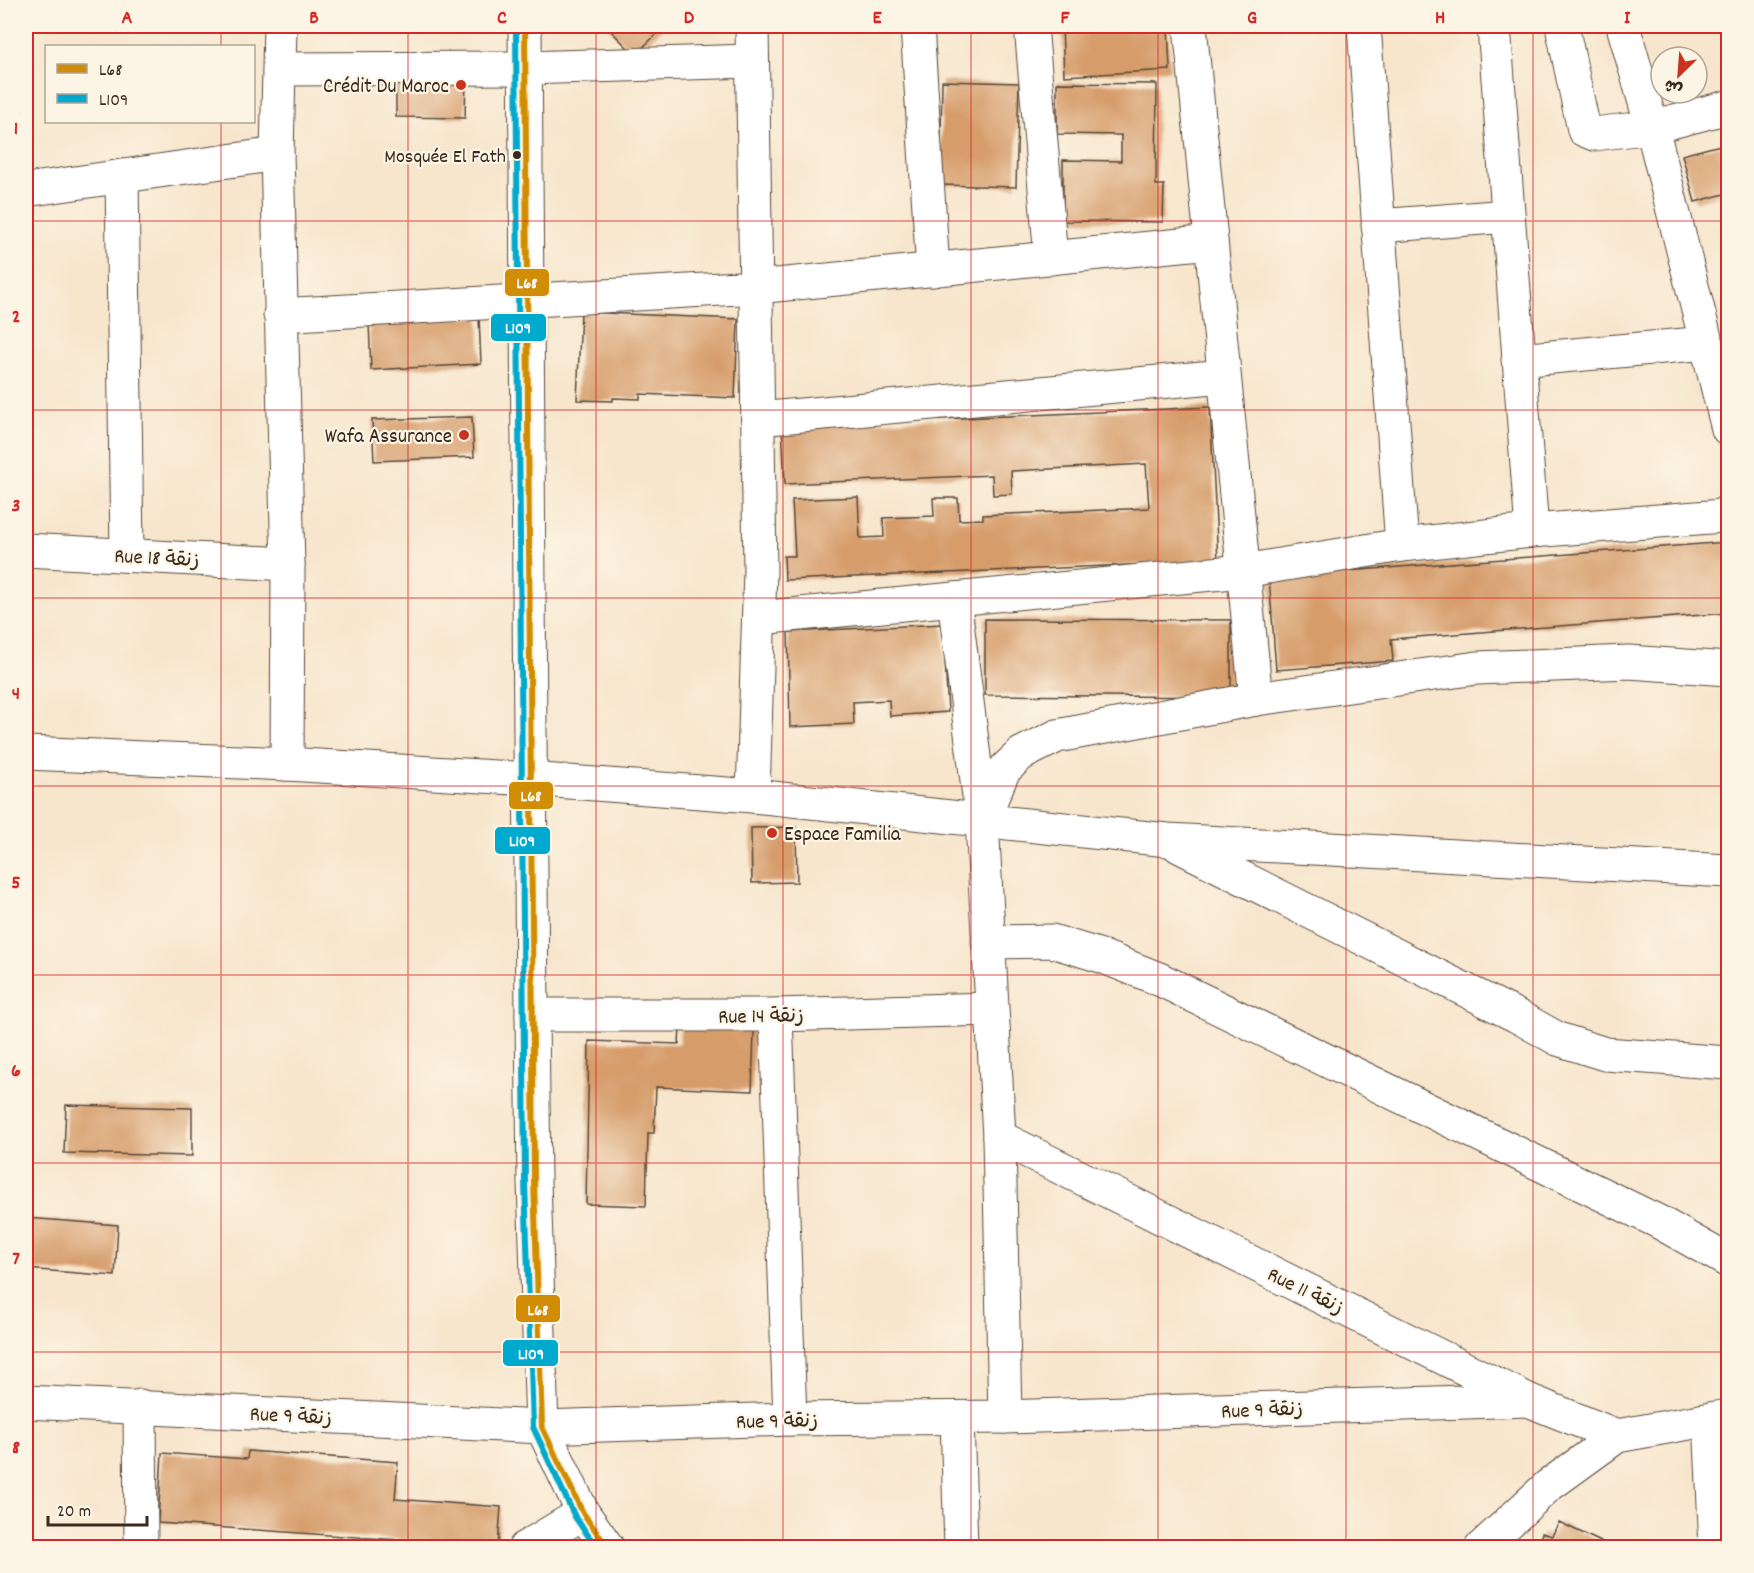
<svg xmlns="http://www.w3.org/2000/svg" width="1754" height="1573" font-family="Dekko,'Playpen Sans Arabic',sans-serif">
	<rect width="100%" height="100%" fill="#fcf5e5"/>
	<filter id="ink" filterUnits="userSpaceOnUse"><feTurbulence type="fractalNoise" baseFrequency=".0167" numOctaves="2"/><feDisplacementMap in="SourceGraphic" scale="12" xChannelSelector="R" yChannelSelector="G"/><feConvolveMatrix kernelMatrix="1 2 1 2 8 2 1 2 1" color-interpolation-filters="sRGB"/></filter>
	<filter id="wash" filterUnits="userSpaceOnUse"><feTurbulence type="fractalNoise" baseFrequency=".008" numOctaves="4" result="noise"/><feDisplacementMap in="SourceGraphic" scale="24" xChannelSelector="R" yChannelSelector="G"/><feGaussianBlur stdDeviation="1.35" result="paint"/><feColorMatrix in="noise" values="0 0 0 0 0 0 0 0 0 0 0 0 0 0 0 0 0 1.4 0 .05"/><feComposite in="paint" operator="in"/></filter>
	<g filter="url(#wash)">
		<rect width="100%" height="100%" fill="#f7e5cc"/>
		<g id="blocks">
			<g fill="#d69c6a">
				<path d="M606,26H665L635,55Z"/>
				<path d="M1062,26H1168L1170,70L1064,76Z"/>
				<path d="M396,75L466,76L465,118L396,117Z"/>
				<path d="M942,81L1019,83L1016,187L940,185Z"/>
				<path d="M1057,83L1157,84L1156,185H1164L1163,222L1063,221V160L1121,161V135L1057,134Z"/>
				<path d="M1728,143V193L1695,202L1682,155Z"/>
				<path d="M581,312L738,319L735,398L640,394V399L613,398V401L577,400Z"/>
				<path d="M479,317L481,364L371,370L369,323Z"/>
				<path d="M1210,407L1218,561L785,580L784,556H795L792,500L858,497L860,538L884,537L883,518L934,516L933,498H958L959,520L983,519V515L1149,508L1146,464L1011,471L1012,494L993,495L992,475L785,484L782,426Z"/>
				<path d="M472,417L474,457L374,461L372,420Z"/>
				<path d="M1728,542V613L1391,639L1393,661L1276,670L1269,577Z"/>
				<path d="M985,619L1231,620V697L985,695Z"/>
				<path d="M943,624L948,712L890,716L889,700L853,702L854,724L790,727L788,632Z"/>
				<path d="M796,827L797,882L752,883L751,828Z"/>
				<path d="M680,1028L754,1031L752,1091L656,1087L654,1133H648L646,1206L586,1204L589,1041L679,1044Z"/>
				<path d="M66,1105L192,1108V1156L64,1153Z"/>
				<path d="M26,1218L118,1225L115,1276L26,1269Z"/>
				<path d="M248,1451L398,1462L395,1499L501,1507L498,1547L158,1523L162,1453L247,1459Z"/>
				<path d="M1559,1522L1601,1542L1599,1548H1530L1532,1544L1537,1546L1542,1533L1552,1536Z"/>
			</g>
		</g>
	</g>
	<g filter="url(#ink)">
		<use href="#blocks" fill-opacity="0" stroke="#574638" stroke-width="1.5"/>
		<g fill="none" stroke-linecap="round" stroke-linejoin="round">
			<defs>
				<g id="minor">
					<path d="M280,26L277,154L288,564L287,764"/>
					<path d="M525,26L532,1015L534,1181L542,1427L583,1513L608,1548"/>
					<path d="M752,26L760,570L753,796"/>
					<path d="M917,26L933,270"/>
					<path d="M1031,26L1051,258"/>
					<path d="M1190,26L1256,699"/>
					<path d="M1364,26L1402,545"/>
					<path d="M1494,26L1532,531"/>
					<path d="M1562,26L1584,130L1594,134L1652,127L1728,107"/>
					<path d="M1623,26L1652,127L1728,429"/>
					<path d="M280,69L525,68L752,61"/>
					<path d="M122,176L127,555"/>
					<path d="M26,190L277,154"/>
					<path d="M1378,226L1508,216"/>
					<path d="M280,315L756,287L1211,242"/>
					<path d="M1518,360L1707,343"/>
					<path d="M758,419L1224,376"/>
					<path d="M26,550L288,564"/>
					<path d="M954,599L982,820L999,1137L1005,1417"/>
					<path d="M759,618L1243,571L1402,545L1532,531L1722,516L1728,511"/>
					<path d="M26,753L287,764L529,779L753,796L1168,840L1728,871"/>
					<path d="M983,818L1004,770L1021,754L1057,736L1256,699L1477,668L1629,662L1728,669"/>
					<path d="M1179,846L1517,1016L1558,1039L1605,1054L1728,1063"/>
					<path d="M988,942L1052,941L1101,956L1159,979L1659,1222L1728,1261"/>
					<path d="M532,1015H776L991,1009"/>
					<path d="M776,1015L790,1419"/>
					<path d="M999,1137L1528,1400L1617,1436"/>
					<path d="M26,1402L542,1427L790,1419L1005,1417L1528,1400"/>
					<path d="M140,1406L141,1548"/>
					<path d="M957,1418L961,1548"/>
					<path d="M1710,1419L1716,1548"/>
					<path d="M525,1548L583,1513"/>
					<path d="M1481,1548L1548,1486L1617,1436L1728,1416"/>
				</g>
			</defs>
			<use href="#minor" stroke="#574638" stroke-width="35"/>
			<use href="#minor" stroke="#fff" stroke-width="33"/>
			<defs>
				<path id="bus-1" d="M525,26L534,1181L542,1427L583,1513L608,1548"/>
				<path id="bus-2" d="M516,26L525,1181L533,1427L575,1517L597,1548"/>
			</defs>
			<use href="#bus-1" stroke="#fcf5e5" stroke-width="10"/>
			<use href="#bus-2" stroke="#fcf5e5" stroke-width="10"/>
			<use href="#bus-1" stroke="#d18d06" stroke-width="6"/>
			<use href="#bus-2" stroke="#00a9ce" stroke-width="6"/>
		</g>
	</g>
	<path fill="none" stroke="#d62828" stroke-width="1.5" stroke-opacity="0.55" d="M221,26V46M408,26V1548M596,26V1548M783,26V1548M971,26V1548M1158,26V1548M1346,26V1548M1533,26V1548M221,122V1548M26,221H1728M26,410H1728M26,598H1728M26,786H1728M26,975H1728M26,1163H1728M26,1352H1728"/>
	<g fill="#c8321e" stroke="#fcf5e5" stroke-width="2">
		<circle cx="461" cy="85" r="6"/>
		<circle cx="464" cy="435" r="6"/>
		<circle cx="772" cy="833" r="6"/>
	</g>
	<circle fill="#3b2a1e" stroke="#fcf5e5" stroke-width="2" cx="517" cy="155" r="5"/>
	<g text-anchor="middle" stroke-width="4.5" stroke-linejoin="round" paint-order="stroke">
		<g font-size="20" fill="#3b2a1e" stroke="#fcf5e5" text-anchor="end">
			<text x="506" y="162">Mosquée El Fath</text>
		</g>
		<g font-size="21" fill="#3b2a1e" stroke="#fcf5e5" text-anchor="end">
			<text x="449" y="92">Crédit Du Maroc</text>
			<text x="452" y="442">Wafa Assurance</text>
			<text x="784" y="840" text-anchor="start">Espace Familia</text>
		</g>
		<g font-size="21" fill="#3b2a1e" stroke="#fcf5e5">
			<text transform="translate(157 557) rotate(3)" y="7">Rue 18 زنقة</text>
			<text transform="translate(761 1015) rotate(-1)" y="7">Rue 14 زنقة</text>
			<text transform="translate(1306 1290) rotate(26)" y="7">Rue 11 زنقة</text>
			<text transform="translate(1262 1409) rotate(-2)" y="7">Rue 9 زنقة</text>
			<text transform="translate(291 1415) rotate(3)" y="7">Rue 9 زنقة</text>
			<text transform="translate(777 1420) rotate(-1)" y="7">Rue 9 زنقة</text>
		</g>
	</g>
	<g stroke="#fcf5e5" stroke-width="2">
		<rect x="504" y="268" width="46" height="29" rx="6" fill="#d18d06"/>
		<rect x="490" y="313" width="57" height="29" rx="6" fill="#00a9ce"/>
		<rect x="508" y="781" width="46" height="29" rx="6" fill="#d18d06"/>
		<rect x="494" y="826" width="57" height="29" rx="6" fill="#00a9ce"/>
		<rect x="515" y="1294" width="46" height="29" rx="6" fill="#d18d06"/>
		<rect x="502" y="1339" width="57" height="28" rx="6" fill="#00a9ce"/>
	</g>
	<g font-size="16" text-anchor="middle" font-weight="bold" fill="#fff">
		<text x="527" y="288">L68</text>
		<text x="518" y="333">L109</text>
		<text x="531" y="801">L68</text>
		<text x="522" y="846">L109</text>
		<text x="538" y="1315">L68</text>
		<text x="531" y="1359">L109</text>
	</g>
	<rect width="1754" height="1573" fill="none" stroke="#fcf5e5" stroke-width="66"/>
	<rect x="45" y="45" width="210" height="78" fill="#fcf5e5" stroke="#afa495" stroke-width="1.5"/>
	<rect x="57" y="64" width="30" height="9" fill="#d18d06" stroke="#afa495" stroke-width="1.5"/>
	<text x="99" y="75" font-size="18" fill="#3b2a1e">L68</text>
	<rect x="57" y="94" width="30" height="9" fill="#00a9ce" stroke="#afa495" stroke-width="1.5"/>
	<text x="99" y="105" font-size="18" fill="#3b2a1e">L109</text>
	<g transform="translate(1679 75) rotate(205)"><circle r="28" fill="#fcf5e5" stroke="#afa495" stroke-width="1.5"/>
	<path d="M0-4.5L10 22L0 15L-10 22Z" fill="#c8321e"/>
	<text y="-9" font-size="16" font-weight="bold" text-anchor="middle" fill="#3b2a1e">ش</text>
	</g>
	<path d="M48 1516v9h99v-9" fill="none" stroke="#3b2a1e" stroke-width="3"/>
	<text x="57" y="1516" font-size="18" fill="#3b2a1e" stroke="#fcf5e5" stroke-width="4.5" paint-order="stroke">20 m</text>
	<rect x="33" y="33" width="1688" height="1507" fill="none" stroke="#d62828" stroke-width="2"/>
	<g font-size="20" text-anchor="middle" font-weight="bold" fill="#d62828">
		<text x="127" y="23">A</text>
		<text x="314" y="23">B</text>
		<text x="502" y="23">C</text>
		<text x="689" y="23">D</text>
		<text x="877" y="23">E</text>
		<text x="1065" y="23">F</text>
		<text x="1252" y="23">G</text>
		<text x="1440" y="23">H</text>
		<text x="1627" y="23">I</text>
		<text x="16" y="134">1</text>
		<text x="16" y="322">2</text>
		<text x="16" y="511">3</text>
		<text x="16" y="699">4</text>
		<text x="16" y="888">5</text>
		<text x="16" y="1076">6</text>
		<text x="16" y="1264">7</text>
		<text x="16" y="1453">8</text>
	</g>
</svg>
